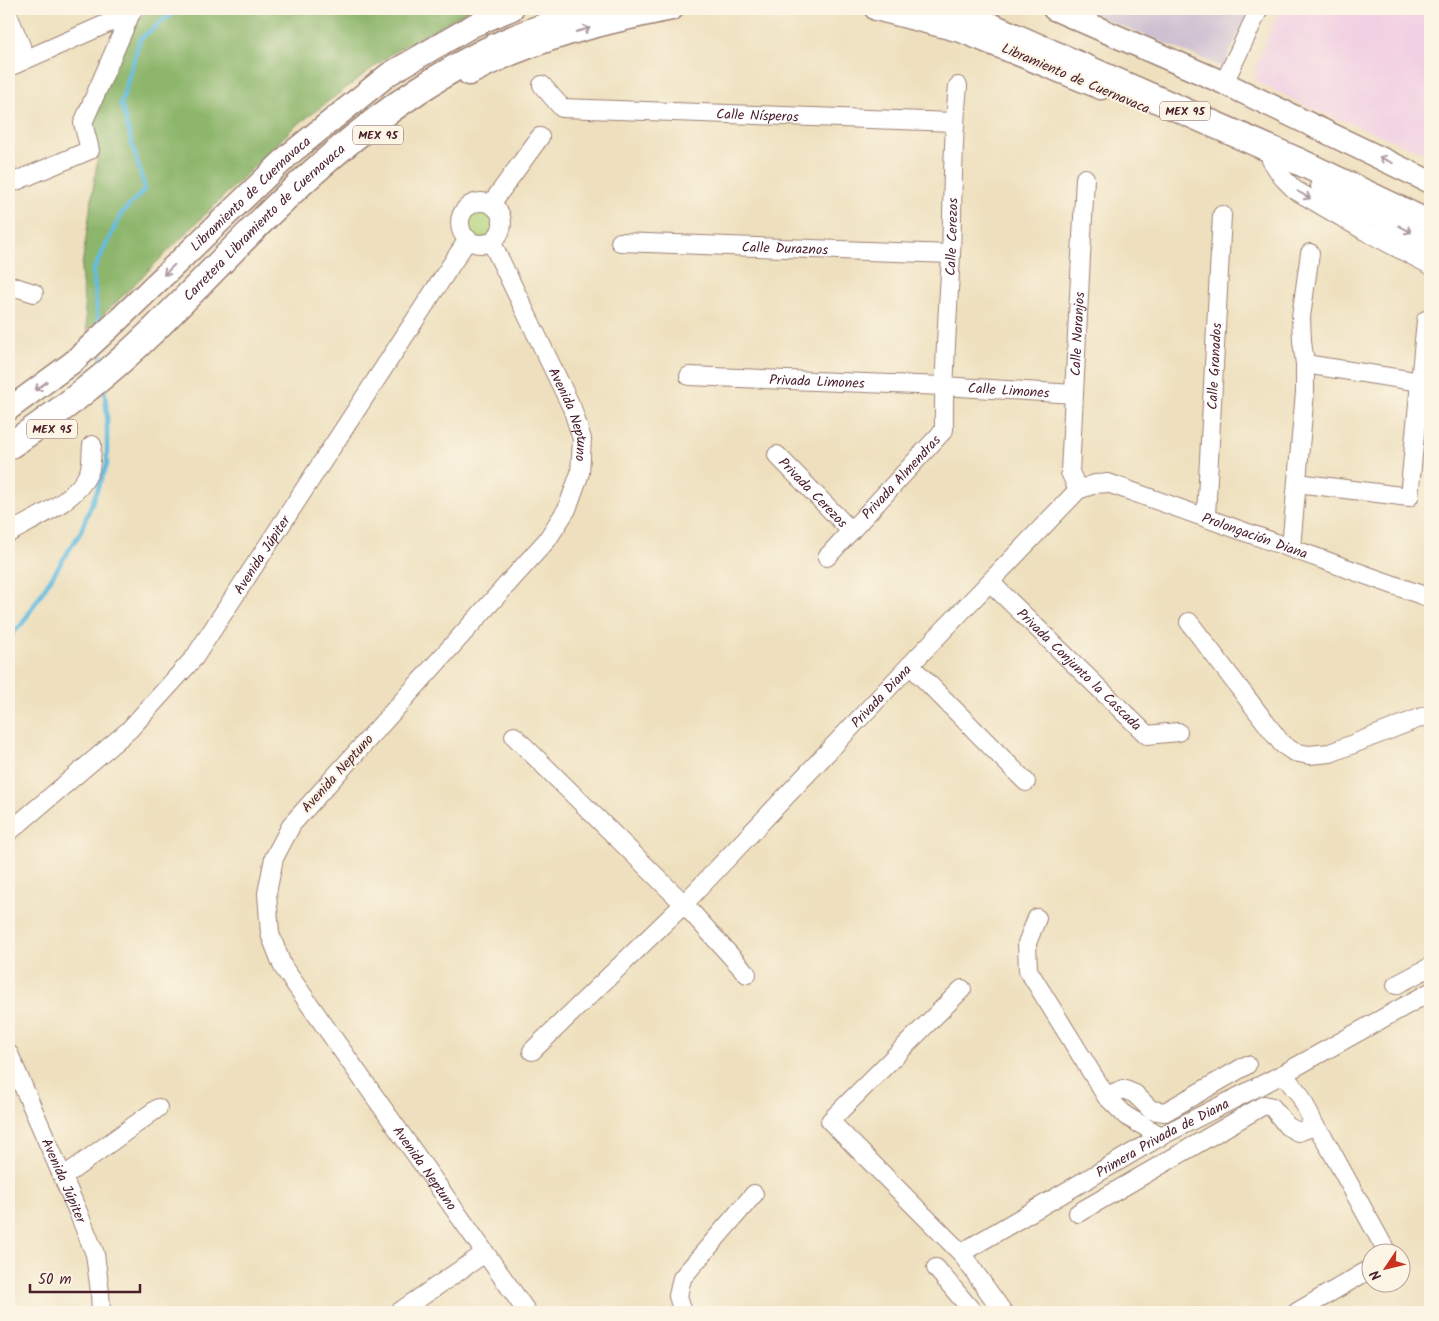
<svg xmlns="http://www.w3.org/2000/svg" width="1439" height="1321" font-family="Kalam,sans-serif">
	<rect width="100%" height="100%" fill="#fcf5e5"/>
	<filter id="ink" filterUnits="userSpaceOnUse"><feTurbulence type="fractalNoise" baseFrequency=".02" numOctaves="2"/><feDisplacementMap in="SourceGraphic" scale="10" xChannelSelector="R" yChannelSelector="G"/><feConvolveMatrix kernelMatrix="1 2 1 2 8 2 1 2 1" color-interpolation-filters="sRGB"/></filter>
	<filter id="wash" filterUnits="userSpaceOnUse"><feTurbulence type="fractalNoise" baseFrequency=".0096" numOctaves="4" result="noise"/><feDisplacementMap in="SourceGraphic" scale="20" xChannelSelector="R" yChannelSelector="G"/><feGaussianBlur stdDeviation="1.12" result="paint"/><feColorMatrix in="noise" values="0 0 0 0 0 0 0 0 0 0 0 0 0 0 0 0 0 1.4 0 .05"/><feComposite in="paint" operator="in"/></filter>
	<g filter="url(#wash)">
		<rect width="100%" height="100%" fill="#eee0be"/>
		<path fill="#f1d0e3" d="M1279,9H1430V155L1308,107L1256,81L1254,70Z"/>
		<path fill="#cebed1" d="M1080,9H1250L1223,67Z"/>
		<circle fill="#b2d47c" stroke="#7e7a54" cx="480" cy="222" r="16"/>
		<path fill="#8db66c" stroke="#6c6a4c" d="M148,9H471L394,52L293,128L87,331L81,272L98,155L92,121L123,37Z"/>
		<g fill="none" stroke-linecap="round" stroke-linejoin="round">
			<g stroke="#63bce0" stroke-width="4.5">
				<path d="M99,329L93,271L122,213L145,189L121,104L140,39L178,9"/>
				<path d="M100,346L102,363"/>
				<path d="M9,637L22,624L80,533L107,465V415L104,386"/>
			</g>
		</g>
	</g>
	<g filter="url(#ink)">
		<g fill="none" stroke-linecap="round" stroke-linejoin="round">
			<defs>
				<g id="minor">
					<path d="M9,17L26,58"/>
					<path d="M9,67L131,13L134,9"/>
					<path d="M1224,83L1259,9"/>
					<path id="s1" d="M542,85L562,108L954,122"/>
					<path d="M1271,160L1283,178L1295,190L1365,231L1430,265"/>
					<path d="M9,184L90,150L83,123L131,13"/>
					<circle cx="481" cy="223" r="21"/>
					<path d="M491,204L540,137"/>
					<path id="s2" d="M491,241L572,408L582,439L580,473L567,509L547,540L292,824L274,858L267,893L270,934L283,967L527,1312"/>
					<path id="s3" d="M620,242L951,254"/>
					<path d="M9,285L34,293"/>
					<path d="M1305,364L1421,382"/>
					<path id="s4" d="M689,376L943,386L1074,394"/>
					<path id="s5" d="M777,455L851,531"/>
					<path d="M1297,483L1409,497L1426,320"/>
					<path id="s6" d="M1078,490L1070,472L1085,178"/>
					<path id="s7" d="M1206,516L1222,215"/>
					<path d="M9,533C35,518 77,501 89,472C92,464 91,453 92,445"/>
					<path d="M1291,547L1305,392V364L1302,341L1301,317L1310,253"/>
					<path id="s8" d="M827,557L944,430C943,372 948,313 951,255C953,198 952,142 958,86"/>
					<path id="s9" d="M990,582L1147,735L1178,732"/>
					<path d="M1189,622L1282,744L1294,752L1309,755L1330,753L1430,714"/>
					<path d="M910,665L1026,782"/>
					<path d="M514,736L684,904L747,974"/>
					<path id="s10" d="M9,832L129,730L194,658L468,239"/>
					<path d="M1037,918L1027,943L1028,970L1106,1096L1126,1116L1161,1136"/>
					<path d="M1396,985L1430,967"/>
					<path d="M962,989L830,1121L961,1253L1003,1312"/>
					<path id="s11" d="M532,1051L684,904L910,665L1078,490L1095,484L1108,483L1430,598"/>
					<path id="s12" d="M9,1054L78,1212L95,1254L100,1292L101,1312"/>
					<path d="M1106,1096L1123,1089L1135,1094L1151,1110L1165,1112L1247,1065"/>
					<path d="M1315,1126L1324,1138L1388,1254"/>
					<path d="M63,1177L158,1108"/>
					<path d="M1078,1213L1264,1105L1272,1107L1287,1126L1298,1132L1315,1126L1300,1095L1283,1074"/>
					<path id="s13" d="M961,1253L1161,1136L1283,1074L1430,992"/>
					<path d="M936,1268L973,1312"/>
					<path d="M399,1312L485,1253"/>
					<path d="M683,1312L678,1296L682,1278L754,1194"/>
					<path d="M1297,1312L1372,1268"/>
				</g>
				<g id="major">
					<path d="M876,9L961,31L1101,88"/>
					<path d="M1054,9L1224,83L1430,182"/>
					<path d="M469,74C532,40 602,23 672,9"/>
					<path d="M1322,186L1430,243"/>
					<path id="s14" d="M9,409L73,362L116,322L290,154L332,120L389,74L474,25L512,9"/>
				</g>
				<g id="highway">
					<path d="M935,9L981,22L1302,163L1430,224"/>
					<path id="s15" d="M9,446C36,428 63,409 88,388C167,326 233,243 309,176C362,128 421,84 484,52C520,34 559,21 597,9"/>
				</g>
			</defs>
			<use href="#minor" stroke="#9c8074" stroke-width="20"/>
			<use href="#major" stroke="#9c8074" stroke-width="25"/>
			<use href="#highway" stroke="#9c8074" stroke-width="29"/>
			<use href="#minor" stroke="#fff" stroke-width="18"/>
			<use href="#major" stroke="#fff" stroke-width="22"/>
			<use href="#highway" stroke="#fff" stroke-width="26"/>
		</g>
		<defs><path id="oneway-shaft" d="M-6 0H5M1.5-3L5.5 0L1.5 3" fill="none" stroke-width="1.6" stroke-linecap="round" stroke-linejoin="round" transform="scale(1.25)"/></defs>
		<g stroke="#ae9aa0">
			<use href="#oneway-shaft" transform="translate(583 30) rotate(-16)"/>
			<use href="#oneway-shaft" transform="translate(1386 160) rotate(-155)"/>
			<use href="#oneway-shaft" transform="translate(1304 195) rotate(30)"/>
			<use href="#oneway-shaft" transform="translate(1405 229) rotate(28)"/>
			<use href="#oneway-shaft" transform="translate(169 270) rotate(136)"/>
			<use href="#oneway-shaft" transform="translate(41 386) rotate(143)"/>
		</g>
	</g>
	<g text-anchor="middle" stroke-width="4" stroke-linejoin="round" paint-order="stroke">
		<g fill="#fcf5e5" stroke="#7f5f63" stroke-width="1">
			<rect x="1160" y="101.5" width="50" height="19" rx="4"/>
			<rect x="353" y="125.5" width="50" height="19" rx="4"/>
			<rect x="27" y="419.5" width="50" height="19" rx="4"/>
		</g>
		<g font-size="12" font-weight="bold" fill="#4a1f2b">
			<text x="1185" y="115">MEX 95</text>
			<text x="378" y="139">MEX 95</text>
			<text x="52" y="433">MEX 95</text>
		</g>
		<g font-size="14" fill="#4a1f2b" stroke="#fcf5e5">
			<text transform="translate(1076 78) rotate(23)" y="5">Libramiento de Cuernavaca</text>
			<text dy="5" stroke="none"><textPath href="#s1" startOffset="226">Calle Nísperos</textPath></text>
			<text dy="5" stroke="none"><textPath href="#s14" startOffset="324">Libramiento de Cuernavaca</textPath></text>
			<text dy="5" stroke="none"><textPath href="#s15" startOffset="340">Carretera Libramiento de Cuernavaca</textPath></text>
			<text dy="5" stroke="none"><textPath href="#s8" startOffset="366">Calle Cerezos</textPath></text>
			<text dy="5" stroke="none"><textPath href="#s3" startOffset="165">Calle Duraznos</textPath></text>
			<text dy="5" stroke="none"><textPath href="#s6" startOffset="158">Calle Naranjos</textPath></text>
			<text dy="5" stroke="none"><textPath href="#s7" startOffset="150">Calle Granados</textPath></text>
			<text dy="5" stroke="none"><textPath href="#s4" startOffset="128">Privada Limones</textPath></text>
			<text dy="5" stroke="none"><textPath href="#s4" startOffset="320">Calle Limones</textPath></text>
			<text dy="5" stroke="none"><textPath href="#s2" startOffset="191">Avenida Neptuno</textPath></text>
			<text dy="5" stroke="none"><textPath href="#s8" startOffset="109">Privada Almendras</textPath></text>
			<text dy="5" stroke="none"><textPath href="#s5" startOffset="52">Privada Cerezos</textPath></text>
			<text dy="5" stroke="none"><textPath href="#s11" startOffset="970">Prolongación Diana</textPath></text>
			<text dy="5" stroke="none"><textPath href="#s10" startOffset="378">Avenida Júpiter</textPath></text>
			<text dy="5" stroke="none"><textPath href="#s9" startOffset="125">Privada Conjunto la Cascada</textPath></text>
			<text dy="5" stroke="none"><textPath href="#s11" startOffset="498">Privada Diana</textPath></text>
			<text transform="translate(337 773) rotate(-48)" y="5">Avenida Neptuno</text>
			<text dy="5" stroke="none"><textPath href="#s13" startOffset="232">Primera Privada de Diana</textPath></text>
			<text dy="5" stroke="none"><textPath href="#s2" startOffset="1106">Avenida Neptuno</textPath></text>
			<text dy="5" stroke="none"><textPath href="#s12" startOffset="138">Avenida Júpiter</textPath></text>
		</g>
	</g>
	<rect width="1439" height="1321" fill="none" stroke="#fcf5e5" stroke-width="30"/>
	<g transform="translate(1386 1268) rotate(235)"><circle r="24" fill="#fcf5e5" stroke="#b59f9b"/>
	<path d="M0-4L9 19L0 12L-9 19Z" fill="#c8321e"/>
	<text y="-8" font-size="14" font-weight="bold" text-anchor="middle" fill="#4a1f2b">N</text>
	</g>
	<path d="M30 1284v8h110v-8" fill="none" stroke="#4a1f2b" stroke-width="2.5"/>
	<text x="38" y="1284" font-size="15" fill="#4a1f2b" stroke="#fcf5e5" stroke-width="4" paint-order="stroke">50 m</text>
</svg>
